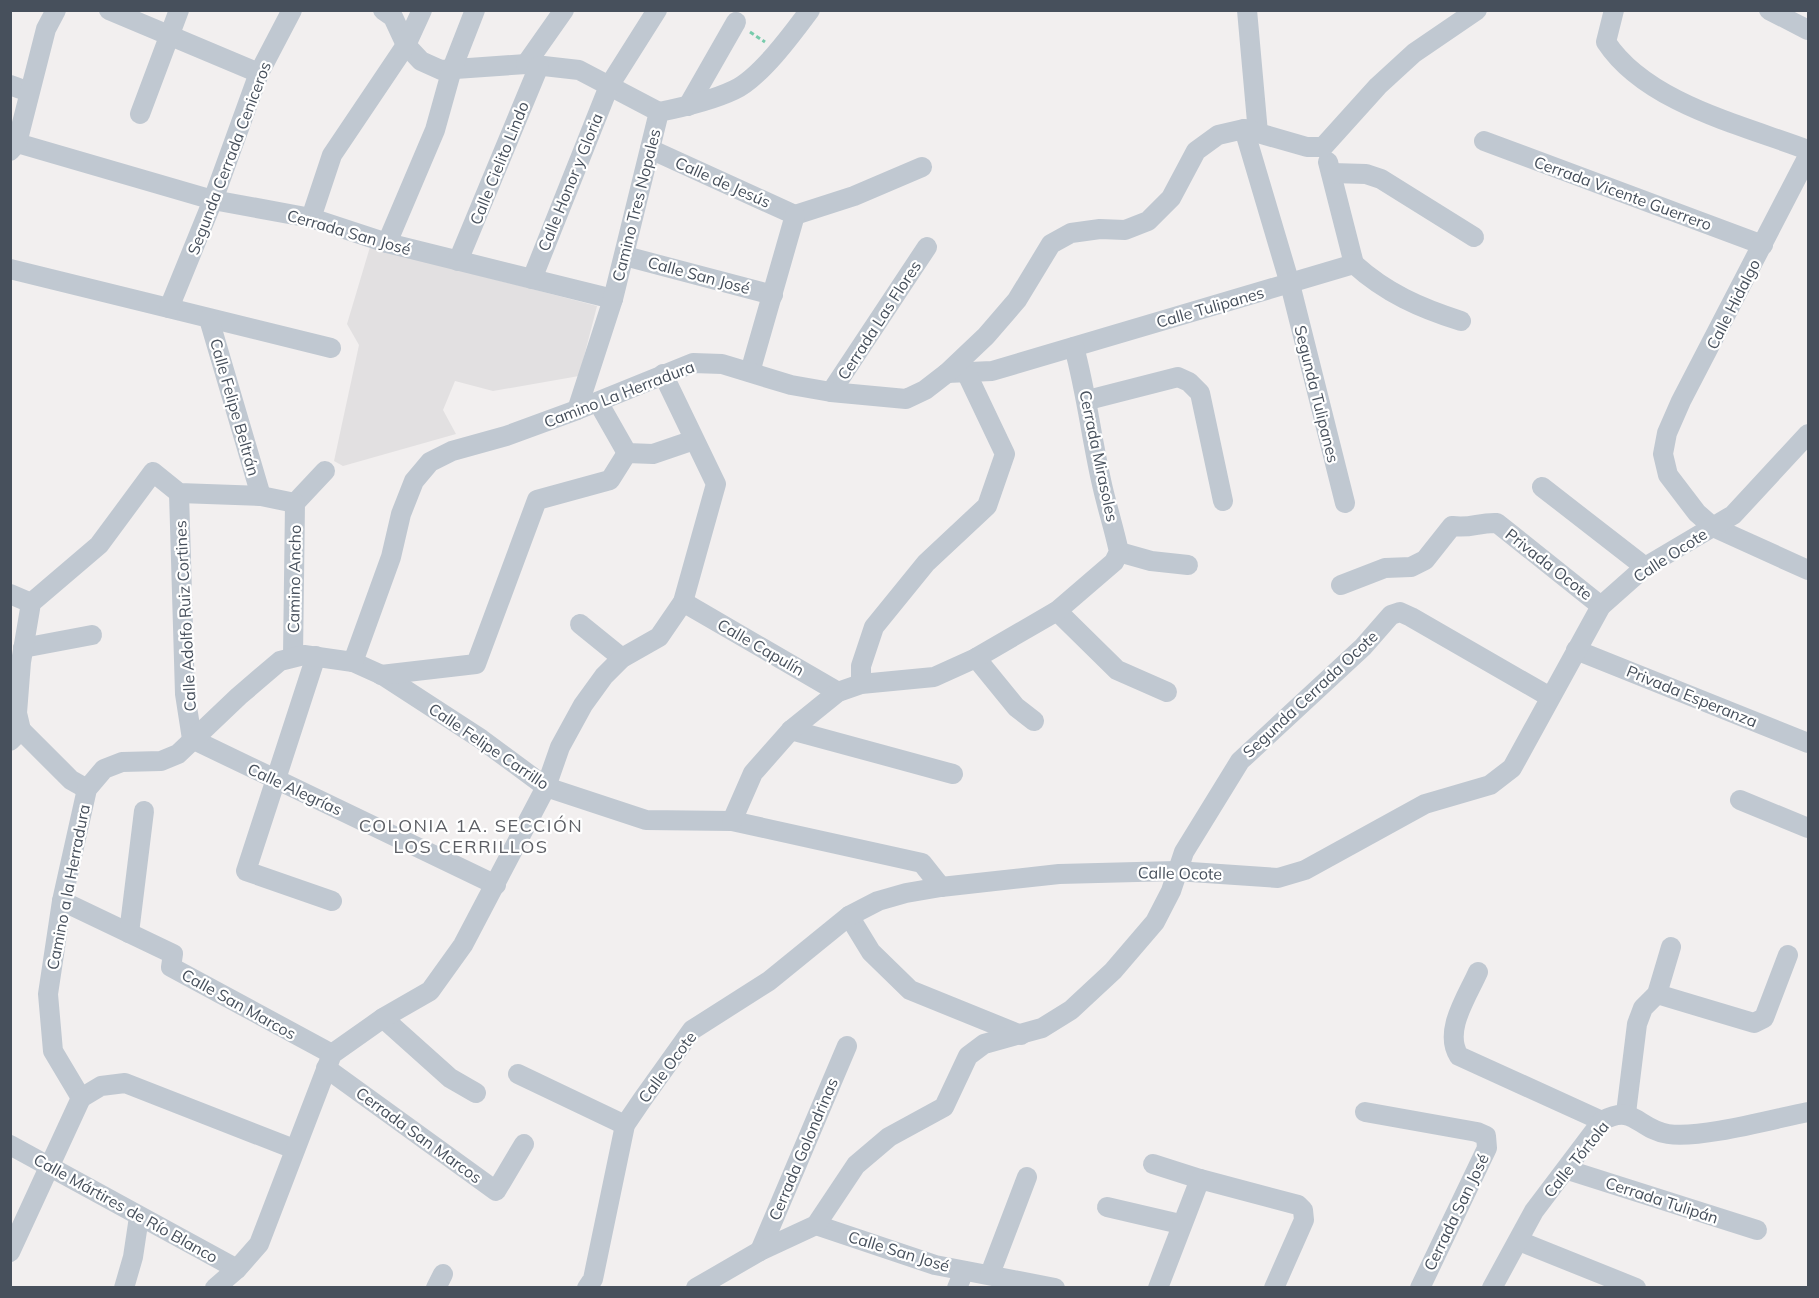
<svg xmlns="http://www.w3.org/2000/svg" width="1819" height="1298" font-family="Mulish,sans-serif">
	<rect width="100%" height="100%" fill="#f2efef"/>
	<path fill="#e2e0e1" d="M370,247L597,306L579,376L493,391L455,381L443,410L456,434L343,466L334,461L359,345L347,324Z"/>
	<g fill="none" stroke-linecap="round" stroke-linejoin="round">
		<path stroke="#77cbab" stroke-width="3" stroke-dasharray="4.5 3" stroke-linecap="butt" d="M750,32L765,42"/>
		<g stroke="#c0c8d1" stroke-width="20">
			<path d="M109,10L259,73"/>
			<path d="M383,10L393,17L406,45L421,61L441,70L526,64L579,70L659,112"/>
			<path d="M1247,10L1258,133"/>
			<path d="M1614,10L1606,42C1646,103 1742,125 1808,150"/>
			<path d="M1769,10L1808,30"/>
			<path d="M526,64L564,10"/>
			<path d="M10,85L29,92"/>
			<path d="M688,106L736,22"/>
			<path d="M140,114L179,10"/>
			<path d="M1244,129L1290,284L1345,503"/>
			<path d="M1484,141L1763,245"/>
			<path d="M17,143L213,200L311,218L387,243L613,299"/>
			<path d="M650,149L795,215"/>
			<path d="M10,151L17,143L46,29L56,10"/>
			<path d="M1808,156L1681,401L1667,433L1663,454L1668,475L1697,513L1713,527L1808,570"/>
			<path d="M1328,162L1354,264"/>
			<path d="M1332,173L1366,174L1381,179L1474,237"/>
			<path d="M795,215L854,196L922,167"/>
			<path d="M311,218L332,155L406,45L422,10"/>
			<path d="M387,243L435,130L452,69L475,10"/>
			<path d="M625,256L773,295"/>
			<path d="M458,261L539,66"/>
			<path d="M1354,264C1386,293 1420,308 1461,321"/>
			<path d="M10,269L331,348"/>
			<path d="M532,279L609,86L657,10"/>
			<path d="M169,308L213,200L259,73L292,10"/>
			<path d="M209,319L261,496"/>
			<path d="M750,372L795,215"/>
			<path d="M947,373L992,371L1354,264"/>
			<path d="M831,392L927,247"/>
			<path d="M1088,400L1178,377L1189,382L1200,393L1223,501"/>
			<path d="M598,402L627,453L653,454L694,440"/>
			<path d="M577,410L613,299L659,112C684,107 711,101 734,90C760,78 793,33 810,10"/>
			<path d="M1542,487L1645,567"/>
			<path d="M179,493L185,694L192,739L496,885"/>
			<path d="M1119,552L1151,561L1188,565"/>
			<path d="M1341,585L1385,568L1411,567L1425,560L1452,526C1471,529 1479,522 1497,523L1601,606"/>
			<path d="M10,594L31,603"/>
			<path d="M683,602L838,692"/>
			<path d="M1057,611L1117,670L1167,692"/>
			<path d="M580,624L622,658"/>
			<path d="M23,648L92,635"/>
			<path d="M1576,650L1808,743"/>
			<path d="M293,656L295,503L325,471"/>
			<path d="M316,656L246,871L332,901"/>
			<path d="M976,658L1016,707L1034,721"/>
			<path d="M353,662L384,676L481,739L546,787L646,820L732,821L922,863L941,887"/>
			<path d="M381,675L476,664L537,500L610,480L627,453"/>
			<path d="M861,684V666L874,627L926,563L987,506L1005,454L966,372"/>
			<path d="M21,730L71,780L87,789"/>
			<path d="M791,730L953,774"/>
			<path d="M10,741L21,730L17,713L21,662L31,603L99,545L153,472L179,493L261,496L295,503"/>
			<path d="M1740,800L1808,828"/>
			<path d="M732,821L753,773L791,730L838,692L861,684L934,677L976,658L1057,611L1114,562L1119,552C1114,528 1106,504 1101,480C1091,435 1086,391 1074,347"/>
			<path d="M62,901L173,954L171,967L332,1054"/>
			<path d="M849,916L871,952L910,990L1021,1035"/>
			<path d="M129,933L144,811"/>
			<path d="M1478,972C1467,997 1443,1031 1459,1056L1602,1121"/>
			<path d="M1657,994L1754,1023L1764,1018L1788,955"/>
			<path d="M383,1018L450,1078L476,1093"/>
			<path d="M326,1068L496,1191L524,1144"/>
			<path d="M518,1074L625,1125"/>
			<path d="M81,1098L53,1051L48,994L62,901L87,789L104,769L122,762L161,761L178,754L239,696L280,661L304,655L353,662L391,557L401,514L414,481L430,462L452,451L506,436L577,410L693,363L722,364L791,385L831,392L906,399L925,390L947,373L986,336L1017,300L1051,244L1071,233L1100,229L1125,230L1148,221L1171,198L1196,151L1218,135L1244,129L1307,147H1323L1378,86L1414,53L1477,10"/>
			<path d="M81,1098L101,1086L125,1083L294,1149"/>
			<path d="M1365,1112L1477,1132L1486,1136L1487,1148L1420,1288"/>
			<path d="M1626,1113L1637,1024L1643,1008L1657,994L1671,947"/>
			<path d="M10,1145L237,1269"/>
			<path d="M1153,1164L1200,1179"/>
			<path d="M1568,1170L1757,1230"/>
			<path d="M1107,1207L1180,1224"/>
			<path d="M816,1225L935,1265L1055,1288"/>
			<path d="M1519,1241L1636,1288"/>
			<path d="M760,1251L847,1046"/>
			<path d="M10,1252L81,1098"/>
			<path d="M990,1274L1027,1177"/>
			<path d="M124,1288L133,1257L139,1217"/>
			<path d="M215,1288L237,1269L259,1244L332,1054L383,1018L430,991L463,945L546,787L560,747L583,705L604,676L622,658L659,637L683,602L716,484L663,374"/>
			<path d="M436,1288L443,1274"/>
			<path d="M587,1288L593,1279L625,1125L642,1100L692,1030L769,981L849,916L878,901L906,893L941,887L1059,874L1176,871L1278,878L1305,870L1425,804L1490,785L1512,768L1601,606L1645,567L1733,515L1808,434"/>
			<path d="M696,1288L760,1251L816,1225L856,1165L889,1137L944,1107L968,1056L984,1044L1042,1028L1071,1010L1113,971L1155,922L1171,891L1184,852L1240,761L1363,647L1391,615L1400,612L1411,617L1550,697"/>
			<path d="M957,1288L964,1271"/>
			<path d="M1158,1288L1200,1179L1298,1205L1303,1210L1304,1220L1274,1288"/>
			<path d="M1492,1288L1534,1211L1602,1121C1634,1103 1637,1129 1668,1134C1701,1139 1773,1119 1808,1112"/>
		</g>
	</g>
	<g text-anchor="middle" stroke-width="4.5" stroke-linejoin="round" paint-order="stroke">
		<g font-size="16" fill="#47505c" stroke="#fff">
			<text transform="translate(229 158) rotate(-69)" y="6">Segunda Cerrada Ceniceros</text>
			<text transform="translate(499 163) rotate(-68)" y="6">Calle Cielito Lindo</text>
			<text transform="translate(570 182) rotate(-68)" y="6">Calle Honor y Gloria</text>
			<text transform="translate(723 182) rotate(24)" y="6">Calle de Jesús</text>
			<text transform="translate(1623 193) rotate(20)" y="6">Cerrada Vicente Guerrero</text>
			<text transform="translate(636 205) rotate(-76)" y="6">Camino Tres Nopales</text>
			<text transform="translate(349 232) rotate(16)" y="6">Cerrada San José</text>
			<text transform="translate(699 275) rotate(15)" y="6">Calle San José</text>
			<text transform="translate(1733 304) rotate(-63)" y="6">Calle Hidalgo</text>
			<text transform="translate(1210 307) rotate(-16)" y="6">Calle Tulipanes</text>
			<text transform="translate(879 320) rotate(-57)" y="6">Cerrada Las Flores</text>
			<text transform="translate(619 394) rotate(-21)" y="6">Camino La Herradura</text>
			<text transform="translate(1317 394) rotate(76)" y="6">Segunda Tulipanes</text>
			<text transform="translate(235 407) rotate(74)" y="6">Calle Felipe Beltrán</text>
			<text transform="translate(1099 456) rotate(78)" y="6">Cerrada Mirasoles</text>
			<text transform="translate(1670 555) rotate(-33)" y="6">Calle Ocote</text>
			<text transform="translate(1549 564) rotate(38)" y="6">Privada Ocote</text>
			<text transform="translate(294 579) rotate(-89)" y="6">Camino Ancho</text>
			<text transform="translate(185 616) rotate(-93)" y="6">Calle Adolfo Ruiz Cortines</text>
			<text transform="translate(761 647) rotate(30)" y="6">Calle Capulín</text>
			<text transform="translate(1310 694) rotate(-43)" y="6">Segunda Cerrada Ocote</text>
			<text transform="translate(1692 696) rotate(22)" y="6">Privada Esperanza</text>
			<text transform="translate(489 746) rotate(34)" y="6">Calle Felipe Carrillo</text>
			<text transform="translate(295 789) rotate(25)" y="6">Calle Alegrías</text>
			<text transform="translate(1180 873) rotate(1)" y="6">Calle Ocote</text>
			<text transform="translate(68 887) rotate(-79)" y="6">Camino a la Herradura</text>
			<text transform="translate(239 1004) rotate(29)" y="6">Calle San Marcos</text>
			<text transform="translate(667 1067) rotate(-53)" y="6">Calle Ocote</text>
			<text transform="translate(419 1135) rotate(36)" y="6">Cerrada San Marcos</text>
			<text transform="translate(803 1149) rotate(-67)" y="6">Cerrada Golondrinas</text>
			<text transform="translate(1576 1159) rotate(-51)" y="6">Calle Tórtola</text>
			<text transform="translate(1662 1200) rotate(18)" y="6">Cerrada Tulipán</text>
			<text transform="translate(126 1208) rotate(29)" y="6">Calle Mártires de Río Blanco</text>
			<text transform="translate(1456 1212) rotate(-64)" y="6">Cerrada San José</text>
			<text transform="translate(899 1251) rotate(17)" y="6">Calle San José</text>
		</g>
		<g font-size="18" letter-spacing="1.5" fill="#5c5e64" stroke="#fff">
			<text x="471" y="832">COLONIA 1A. SECCIÓN<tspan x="471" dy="21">LOS CERRILLOS</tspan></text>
		</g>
	</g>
	<rect width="1819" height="1298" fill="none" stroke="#47505c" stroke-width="24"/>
</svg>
